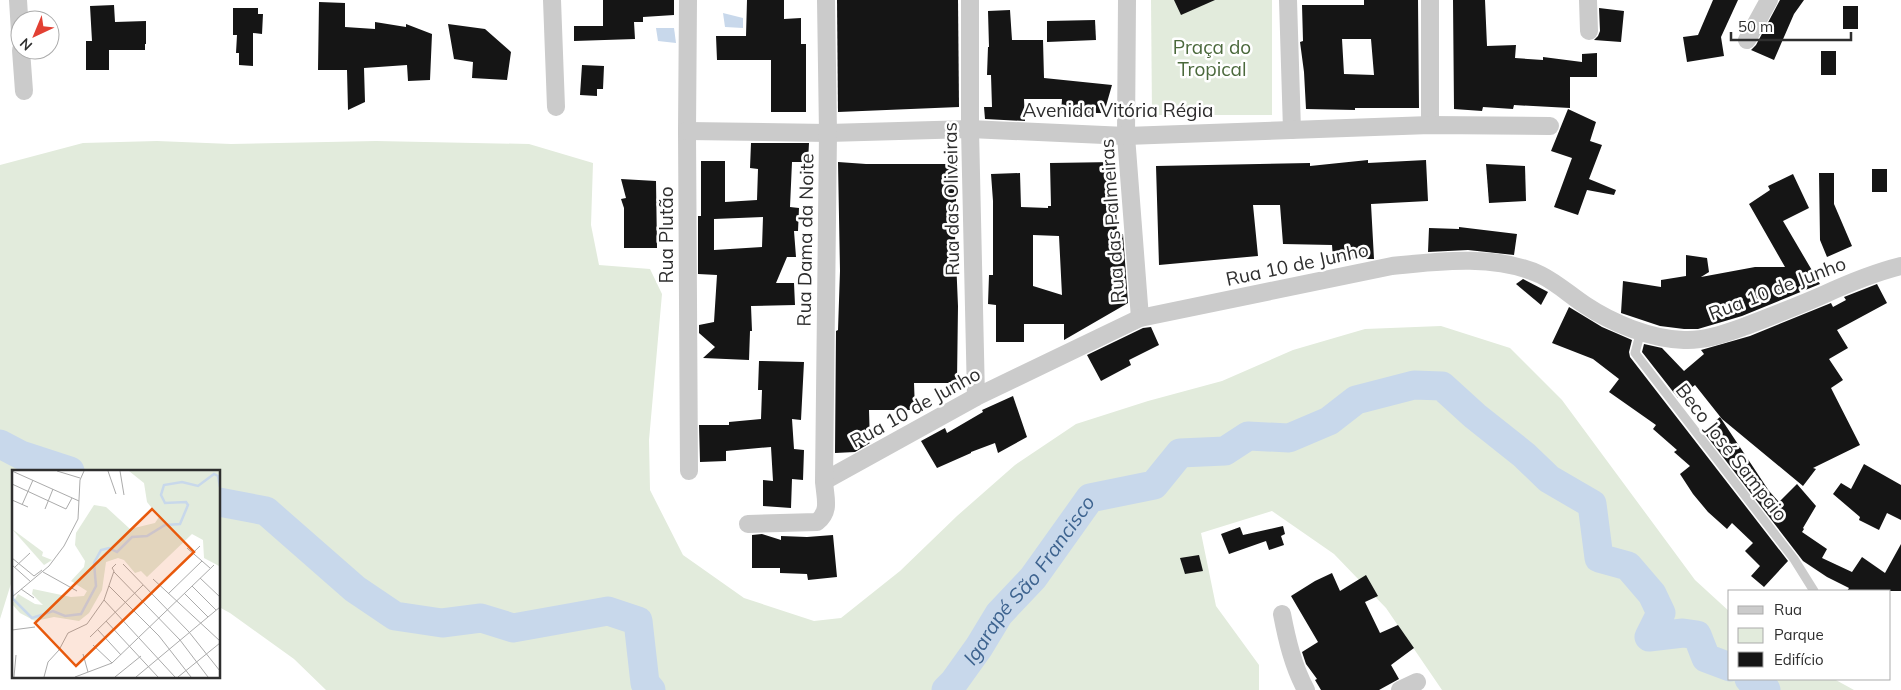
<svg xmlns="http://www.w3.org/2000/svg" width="1901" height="690" font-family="Mulish,sans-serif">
	<rect width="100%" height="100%" fill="#fff"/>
	<g fill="#e2ebdc">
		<path d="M1151,0H1272V115H1152Z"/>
		<path d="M157,141L231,144L376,141L529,144L593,163L591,225L599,265L650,269L662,294L649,440L650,490L683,555L744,598L814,621L841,618L900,571L957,516L1015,465L1076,424L1148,401L1222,381L1293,350L1365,329L1441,326L1510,348L1562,400L1695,580L1730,612V679H1834L1854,690H1442L1386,608L1334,554L1272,511L1201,533L1216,606L1259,665V690H326L294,659L230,613L219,607V471H14V574L0,619V165L83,143Z"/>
	</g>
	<g fill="#c8d8eb">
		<path d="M723,13L743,18V28L725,27Z"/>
		<path d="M656,28H674L676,43L658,41Z"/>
	</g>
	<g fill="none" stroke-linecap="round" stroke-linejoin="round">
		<g stroke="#c8d8eb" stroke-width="29">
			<path d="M0,444L21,455L70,471"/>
			<path d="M219,502L266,511L355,589L395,616L442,623L481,618L513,628L608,611L638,621L645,683L651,690"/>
			<path d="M1749,679L1766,690"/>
			<path id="s1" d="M946,690L954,682L979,647L999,614L1033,578L1090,498L1154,485L1180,453L1225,451L1248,436L1289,438L1329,421L1356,400L1414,385L1442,386L1475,416L1524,455L1549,479L1592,504L1599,558L1628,566L1652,594L1661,613L1649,637L1683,633L1697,635L1706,658L1730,667"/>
		</g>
	</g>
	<g fill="#151515" fill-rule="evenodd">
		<path d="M603,0H674V15L643,17V22H634L635,39L574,41V26H603Z"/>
		<path d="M747,0H784V19L801,18V44H806V112H771V60H717L716,36H746Z"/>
		<path d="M837,0H958L959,107L838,112Z"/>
		<path d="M1174,0H1215L1181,15Z"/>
		<path d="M1364,0H1418L1419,108H1355V110L1306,109L1304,72L1300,42L1303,41L1302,5H1364ZM1342,39H1371L1374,75L1344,74Z"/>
		<path d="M1453,0H1485L1487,46L1516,45L1515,58L1543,60V57L1582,62V54L1597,53V77H1570V108L1514,105L1513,109L1483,107L1482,111L1454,109Z"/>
		<path d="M1713,0H1738L1721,37L1724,56L1687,62L1683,37L1698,35Z"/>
		<path d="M1780,0H1804L1794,14L1774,60L1751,50L1756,45Z"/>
		<path d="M319,2L345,3V27L375,29V22L406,27V24L432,34L430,80L408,81L407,65L364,68L365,102L348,110L347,70H318Z"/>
		<path d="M114,5L115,22L146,21V44H145V50H109V70H86V41H92L90,6Z"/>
		<rect x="1843" y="6" width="15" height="23"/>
		<path d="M233,8H258V14H263L262,34L253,33V66L239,65V53H236L237,35H233Z"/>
		<path d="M1599,8L1624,11L1621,42L1594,40L1598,36L1600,31Z"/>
		<path d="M1010,10L1012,40H1043L1044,78L1112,85L1104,113H1061L1062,99H1024L1025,121L985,119L984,107H992L991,75H987L988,47H989L988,11Z"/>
		<path d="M1095,20L1096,40L1047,42V21Z"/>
		<path d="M448,24L485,29L511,52L507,80L472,78L473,62L454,59Z"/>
		<rect x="1821" y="51" width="15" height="24"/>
		<path d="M582,65L604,66L603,89H597V96L580,95Z"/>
		<path d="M1568,109L1596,122L1590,141L1602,145L1589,179L1616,190L1614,195L1587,190L1578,215L1554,207L1572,158L1551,151Z"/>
		<path d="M751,143H809L808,162H792L790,207L799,208L798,231H794L796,257H787L776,283H794L795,305L751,306L752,331H750L749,360L703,358L715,347L699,333V325L714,322L717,275L698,274V216H701V161H725V202L757,200L758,169L750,168ZM763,217L762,247L714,250V219Z"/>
		<path d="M1368,160V163L1426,160L1428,201L1371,204L1374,259H1333L1332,245L1283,244L1280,205H1253L1258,256L1159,265L1156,166L1310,163V166Z"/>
		<path d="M838,162L866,164H957L955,235L958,306L957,381L950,383H914L915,410H869L870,443L855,452L835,453L836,331L838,330L840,271Z"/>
		<path d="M1115,162L1117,234H1123L1128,303L1064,340V324H1024V342H996V305L988,304L989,275H993V201L991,174L1020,173L1021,207L1048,208V206H1051L1050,163ZM1033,235L1059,236L1062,295L1033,286Z"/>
		<path d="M1486,164L1525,166L1526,201L1489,203Z"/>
		<rect x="1872" y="169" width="15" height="23"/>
		<path d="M1819,173H1834V204L1852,246L1827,257L1820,240Z"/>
		<path d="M1793,174L1809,208L1783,221L1820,284L1742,316L1698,329H1684L1660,326L1621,313L1623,281L1661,287V280L1686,276V255L1707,258L1709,272L1701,277L1755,267H1785L1749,204L1770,190L1768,186Z"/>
		<path d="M621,179L656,181L657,248H624V208L621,199L626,198Z"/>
		<path d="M1459,227L1517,234L1514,255L1468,250L1428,252L1429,228L1459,229Z"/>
		<path d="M1523,279L1548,292L1541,305L1516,284Z"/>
		<path d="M1877,284L1887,303L1837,330L1848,348L1829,359L1843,380L1831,388L1860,445L1813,468L1816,469L1803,486L1722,419L1695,385L1678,398L1642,352L1644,344L1662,348L1684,371L1704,354L1701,350L1750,336L1831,303L1833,307L1846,300L1844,297Z"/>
		<path d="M1569,307L1602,327L1632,340L1629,352L1630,357L1788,561L1764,587L1751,576L1760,566L1745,551L1753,543L1732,523L1727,529L1708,512L1693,494L1680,474L1690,466L1674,452L1677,450L1653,429L1656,425L1609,392L1619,379L1593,359L1552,343Z"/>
		<path d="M1151,327L1159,345L1129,360L1131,365L1101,381L1087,355L1143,328Z"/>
		<path d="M759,361L804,362L801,420L792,419L794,449L804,450L803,480L792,479L791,508L763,506V480L773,481L771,447L726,451V461L700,462L699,425H729V422L761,419L762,390H758Z"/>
		<path d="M1013,396L1027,437L998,453L995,443L971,452V453L937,468L921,441L945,428L947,433L983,412L982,410Z"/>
		<path d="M1720,417L1769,491L1779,502L1797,484L1816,506L1803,528L1804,529L1802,532L1827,549L1822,558L1852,572L1862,557L1885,573L1901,544V591H1847L1849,588L1827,577L1803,561L1703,431Z"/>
		<path d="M1864,464L1901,485V520L1887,513L1879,530L1859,520L1860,517L1833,494L1841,483L1851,489Z"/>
		<path d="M1283,526L1285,534L1281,536L1284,545L1269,550L1266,541L1229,554L1221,534L1240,527L1243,535Z"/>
		<path d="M762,534L781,540V536L807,537L833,535L837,577L808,580L807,574L780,573V568H752V535Z"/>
		<path d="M1199,555L1203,571L1185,574L1180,558Z"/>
		<path d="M1332,573L1340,591L1366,575L1378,596L1365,602L1380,633L1398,625L1414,648L1391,665L1399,679L1379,690H1321L1315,680L1317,679L1306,664L1302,652L1318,642L1291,596L1315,581Z"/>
	</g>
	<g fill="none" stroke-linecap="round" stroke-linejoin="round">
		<path stroke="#cbcbcb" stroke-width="9" d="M1641,331L1635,353L1794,559L1814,591"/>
		<g stroke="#cbcbcb" stroke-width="18">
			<path d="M18,0L20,32"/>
			<path d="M552,0L556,107"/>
			<path d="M688,0L687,131L689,471"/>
			<path d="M970,0V129L976,397"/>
			<path d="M1127,0L1126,136L1140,318"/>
			<path d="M1288,0L1292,130"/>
			<path d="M1588,0L1589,31"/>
			<path d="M1747,40L1769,0"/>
			<path d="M21,50L24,91"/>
			<path d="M1430,125V0"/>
			<path d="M687,131L828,133L970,129L1126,136L1430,125L1550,126"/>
			<path d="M824,481L976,397L1140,318L1392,266C1439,261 1497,254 1541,275C1557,283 1570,295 1585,305C1612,323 1650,339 1684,340C1705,341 1726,333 1746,326C1772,316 1798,306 1823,295C1849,283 1873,273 1901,266"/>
			<path d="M748,524L817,522C831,511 825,498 824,481L828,133L826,0"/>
			<path d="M1282,614C1287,640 1293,666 1306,690"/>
			<path d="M1400,690L1417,682"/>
		</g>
	</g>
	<g text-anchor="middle" stroke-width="5" stroke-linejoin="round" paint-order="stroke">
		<g font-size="19" fill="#4b693c" stroke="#fff">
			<text x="1212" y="54">Praça do<tspan x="1212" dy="22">Tropical</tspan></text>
		</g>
		<g font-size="19" fill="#2e2e2e" stroke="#fff">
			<text x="1118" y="117">Avenida Vitória Régia</text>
			<text transform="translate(951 199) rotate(-91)" y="7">Rua das Oliveiras</text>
			<text transform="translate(1112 221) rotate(-94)" y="7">Rua das Palmeiras</text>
			<text transform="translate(666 235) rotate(-90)" y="7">Rua Plutão</text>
			<text transform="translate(805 240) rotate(-89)" y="7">Rua Dama da Noite</text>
			<text transform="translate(1297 264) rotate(-12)" y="7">Rua 10 de Junho</text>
			<text transform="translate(1777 288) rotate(-21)" y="7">Rua 10 de Junho</text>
			<text transform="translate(915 407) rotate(-29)" y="7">Rua 10 de Junho</text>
			<text transform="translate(1732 452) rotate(52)" y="7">Beco José Sampaio</text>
		</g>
		<g font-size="20" font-style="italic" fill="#3d638f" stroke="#fff">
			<text dy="7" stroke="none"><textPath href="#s1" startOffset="138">Igarapé São Francisco</textPath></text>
		</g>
	</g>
	<g transform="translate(12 470)">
		<rect width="208" height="208" fill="#fff"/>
		<path d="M117,1H207V96L192,88L191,70L180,64L135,107L129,101L123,103L112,90L106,88L94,92L90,120L77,143L67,151L42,147L23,151L8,143L0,134L6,124L23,134L31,135L20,124L21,119L59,127L72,126L75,121L59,111L72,97L73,91L63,75L64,63L82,35L94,37L118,59L143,53L147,47L135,32L132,13ZM0,59L31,82L30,86L40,90L32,95Z" fill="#e2ebdc"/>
		<path fill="none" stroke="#c8d8eb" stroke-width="2.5" d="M0,120L1,129L20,148L41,141L53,146L69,144L84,116L82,93L89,80L97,78L105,82L120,67L135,66L153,55L168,54L176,35L174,32L153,33L149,25L152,15L170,12L186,16L202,4L206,6L208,17"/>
		<path fill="none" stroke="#ababab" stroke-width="1" d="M0,1L67,31M45,1L68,8M96,1L104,24M108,1L112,25M0,14L54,39L60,28M0,30L16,37M10,35L21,10M33,39L41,19M175,78L198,98M0,88L22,106L30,100M111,94L177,162L208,201M0,95L19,112M3,97L18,83M31,102L65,121M102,102L168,170L196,207M188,108L208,127M141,109L208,171M148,115L188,76M97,116L147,166L179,207M180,116L204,140M9,119L22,128M172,123L196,147M156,124L190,91M0,127L37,96L52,76L66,49L68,10L72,1M92,130L163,207M94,151L146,207M0,160L23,157M86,160L109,185M78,167L131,115M81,175L100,193M71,184L76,202M2,207L4,185M32,207L36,192L47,180L56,163L75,154L92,130L102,101L100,98L104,94M63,207L100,193L202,95M103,207L129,186M124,207L208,137M166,207L208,173"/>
		<path fill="#e8590c" fill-opacity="0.15" stroke="#e8590c" stroke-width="2.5" d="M140,39L182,82L64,196L23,153Z"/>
		<rect width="208" height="208" fill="none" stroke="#2e2e2e" stroke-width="2.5"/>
	</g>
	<rect x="1728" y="590" width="162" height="90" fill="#ffffff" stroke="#ababab"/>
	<rect x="1738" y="606" width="25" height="8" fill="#cbcbcb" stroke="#ababab"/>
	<text x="1774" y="615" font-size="15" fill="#2e2e2e">Rua</text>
	<rect x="1738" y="628" width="25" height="15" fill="#e2ebdc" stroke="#ababab"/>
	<text x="1774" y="640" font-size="15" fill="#2e2e2e">Parque</text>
	<rect x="1738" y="652" width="25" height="15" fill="#151515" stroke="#ababab"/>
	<text x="1774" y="665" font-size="15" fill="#2e2e2e">Edifício</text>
	<g transform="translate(35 35) rotate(224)"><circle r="24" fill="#ffffff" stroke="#ababab"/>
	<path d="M0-4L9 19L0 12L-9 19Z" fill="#e24033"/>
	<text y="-8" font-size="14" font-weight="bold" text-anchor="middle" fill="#2e2e2e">N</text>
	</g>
	<path d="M1731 32v8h120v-8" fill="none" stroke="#2e2e2e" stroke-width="2.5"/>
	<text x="1738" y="32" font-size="15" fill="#2e2e2e" stroke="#ffffff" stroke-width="4" paint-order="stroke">50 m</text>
</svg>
